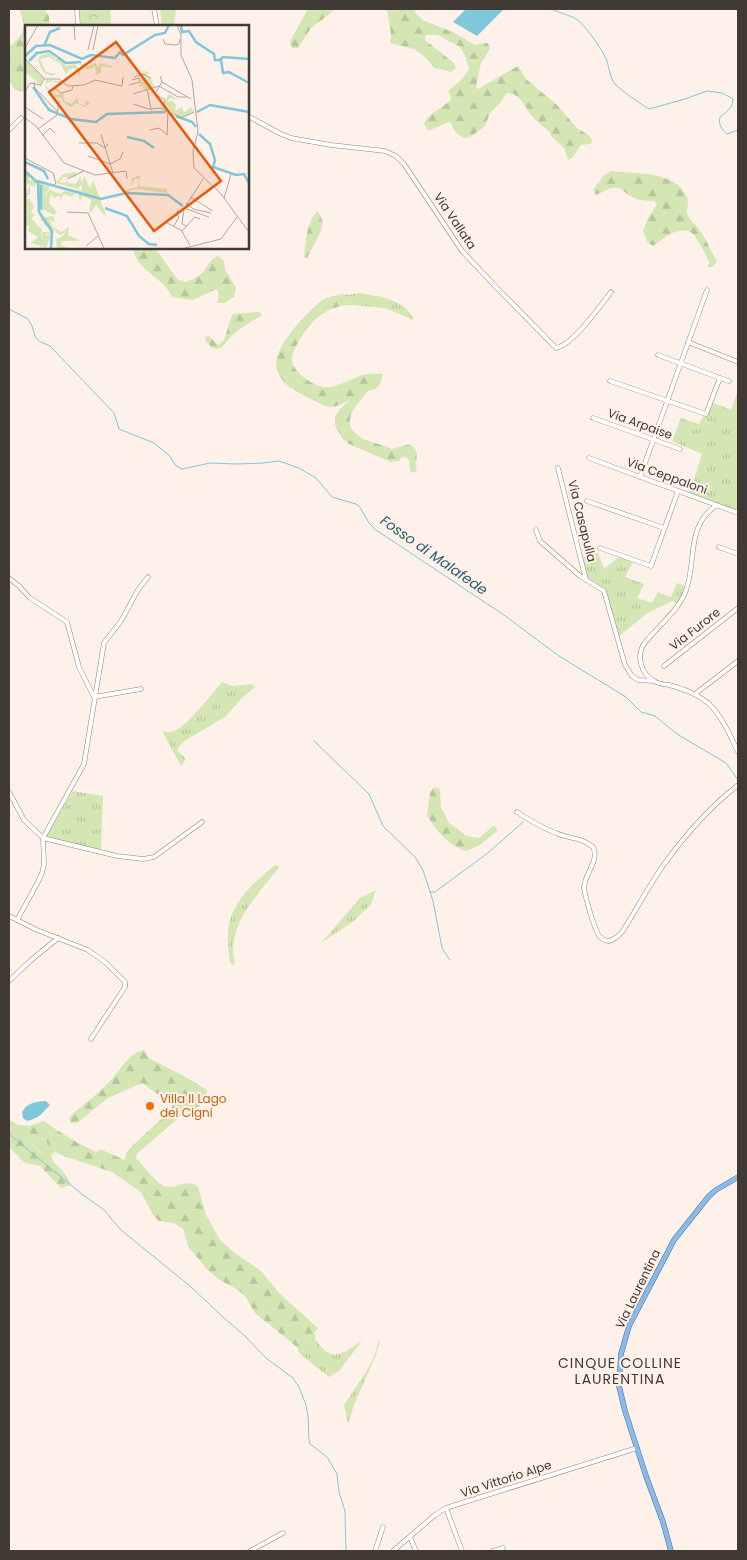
<svg xmlns="http://www.w3.org/2000/svg" width="747" height="1560" font-family="Poppins,sans-serif">
	<defs>
		<pattern id="grass-tufts" width="24" height="20" patternUnits="userSpaceOnUse" patternTransform="scale(1.25)"><rect width="24" height="20" fill="#d5e6b5"/><path d="M3 7l-1-3M5 7V3M7 7l1-3M15 17l-1-3M17 17v-4M19 17l1-3" fill="none" stroke="#b8c69c"/></pattern>
		<pattern id="forest-firs" width="22" height="20" patternUnits="userSpaceOnUse" patternTransform="scale(1.25)"><rect width="22" height="20" fill="#d5e6b5"/><path d="M5 1l3.5 6h-7zM16 11l3.5 6h-7z" fill="#b8c69c"/></pattern>
		<pattern id="park-crowns" width="20" height="18" patternUnits="userSpaceOnUse" patternTransform="scale(1.25)"><rect width="20" height="18" fill="#d5e6b5"/><path d="M2 6a3 3 0 1 1 6 0M12 15a3 3 0 1 1 6 0" fill="none" stroke="#b8c69c"/></pattern>
	</defs>
	<rect width="100%" height="100%" fill="#fdf1ea"/>
	<g fill="url(#grass-tufts)">
		<path d="M358,293C377,296 406,299 414,320L385,308L351,305L349,295Z"/>
		<path d="M738,390V513L689,495L702,454L672,441L681,418L699,424L711,402L731,410Z"/>
		<path d="M598,553L604,569L621,555L634,560L625,577L644,584L637,598L652,603L658,592L671,597L677,583L687,587L678,604L672,601L646,614L617,638L604,591L586,580L581,558Z"/>
		<path d="M222,682L232,686L252,684L255,687L241,699L225,717L184,741L177,750L186,759L181,766L162,731C166,732 170,733 174,731C187,726 212,694 222,682Z"/>
		<path d="M73,791L103,796L101,852L46,836Z"/>
		<path d="M275,865L279,866L278,869C257,895 225,927 235,963L234,965L230,963C229,951 226,936 229,924C235,898 256,881 275,865Z"/>
		<path d="M376,890L371,904L354,921L321,943L360,898Z"/>
		<path d="M27,1133L45,1139L49,1144L62,1153L73,1159L66,1157L55,1152L51,1155L54,1163L30,1142L25,1136Z"/>
		<path d="M314,1333L316,1336L315,1339C332,1364 341,1354 362,1341L339,1371L329,1377L299,1353L307,1349V1337Z"/>
		<path d="M379,1340H380L376,1355L354,1405L348,1424L344,1405L366,1372L373,1359Z"/>
	</g>
	<g fill="url(#forest-firs)">
		<path d="M19,9H44L49,16V26H26V92L15,90L9,80V47C24,36 27,26 19,9Z"/>
		<path d="M160,9H176L174,26H162Z"/>
		<path d="M308,9H334L331,13L311,28L298,48H292L290,41Z"/>
		<path d="M387,9H413L422,20L453,32L475,45L483,43H488L490,49L481,63L476,87L478,89L518,66L526,79L557,105L577,128L588,135L593,141L590,144L581,145L572,158L568,160L564,148L551,136L550,132C544,127 537,122 532,116C524,107 521,93 507,93L501,102L490,113L485,126L472,136L465,138C461,136 456,134 454,130C452,126 453,125 449,122L428,131L424,124L428,117L450,101L451,96L448,91L462,79L469,69L465,55L460,47L438,35H426L425,40L454,63L456,68L451,72L435,68L424,56L414,49L390,43L391,34Z"/>
		<path d="M611,171C635,174 677,170 687,198C690,204 685,210 688,216C691,221 695,224 698,228C706,238 711,251 717,262L712,267H708L709,262C706,256 697,237 693,234C680,223 663,239 653,246L648,243L643,231L648,218L657,204L654,201C637,201 632,198 620,188H611L596,195L593,190L604,175Z"/>
		<path d="M318,211L323,222L321,231L307,258L304,257C306,243 306,221 318,211Z"/>
		<path d="M133,248H155L178,280L186,282C191,280 197,277 201,274C208,268 209,258 219,256L224,261L225,269L236,288L234,297L224,303H217L219,294L217,289L193,300L172,297C164,277 136,271 133,248Z"/>
		<path d="M341,294L349,295L351,305C340,305 332,308 322,314C312,320 290,349 292,361C293,371 310,383 319,386C335,392 352,376 368,374C372,373 378,374 383,374C381,384 379,389 368,391C359,403 340,420 356,434C359,436 362,439 366,440C375,443 383,445 392,449L410,444C422,452 414,459 417,471L413,473L410,471L409,460L406,457L401,458L399,461L391,462L349,444L342,438L335,425V417L340,409L351,399C344,403 338,407 330,407C324,407 291,389 286,384C281,379 276,371 276,364C276,345 306,313 320,302C325,297 335,296 341,294Z"/>
		<path d="M260,312L262,315C253,321 242,327 235,333C222,344 220,359 205,340V337L209,336L218,345C226,340 226,335 228,326C229,322 231,318 233,314Z"/>
		<path d="M434,787L440,789L441,807L449,823L467,836L479,838L493,826L496,827L497,831L480,845L466,851C446,844 439,833 427,816L430,793Z"/>
		<path d="M144,1050L149,1058L191,1080L207,1090V1102L184,1113L137,1154L136,1158C143,1165 156,1183 164,1186C176,1190 188,1177 198,1187L206,1215L220,1240L236,1254L261,1271L280,1294L318,1328L314,1333L307,1337V1349L299,1353L297,1347L255,1313L245,1296L238,1290L218,1279L207,1269L189,1248L183,1229L173,1223L159,1221L153,1215L141,1192L112,1172L73,1159L62,1153L49,1144L45,1139L27,1133L25,1136C38,1154 63,1163 71,1185L61,1188L40,1166L25,1163L9,1147V1120L19,1125L29,1126L44,1121C61,1133 77,1143 96,1152L100,1149L125,1160L126,1153L131,1147L171,1110L173,1104L160,1096L142,1083L108,1098L77,1123H71L69,1117C83,1105 98,1094 110,1081C120,1071 129,1052 144,1050Z"/>
	</g>
	<path fill="url(#park-crowns)" d="M79,9H110L111,26H81Z"/>
	<g fill="#80c7d9">
		<path d="M466,9H504L477,36L453,22Z"/>
		<path d="M46,1101L50,1105C42,1113 40,1118 27,1121L23,1118L22,1112C28,1102 35,1102 46,1101Z"/>
	</g>
	<g fill="none" stroke-linecap="round" stroke-linejoin="round">
		<g stroke="#80c7d9" stroke-width="1">
			<path d="M552,9C560,14 573,15 580,22C589,31 602,49 607,61C609,68 610,77 614,83C620,90 641,104 649,109L685,99L707,91L722,93L733,99C733,108 726,112 720,117C718,124 722,130 727,134L738,130"/>
			<path d="M9,309L28,319L32,326L35,336L39,341L50,346L114,413L119,429L154,443L170,456L175,465L182,469L210,463L238,464L263,463L279,461L299,468L316,478L332,497L356,504L360,507L369,523L376,530L504,615L559,656L626,697L641,712L655,716L677,734L726,763L738,780"/>
			<path d="M314,741L369,794L383,826L415,857L423,870L433,901L442,948L450,960"/>
			<path d="M430,892H435L489,852L523,822"/>
			<path d="M9,1134L83,1195L104,1210L121,1230L190,1286L224,1318L245,1336L266,1358L293,1378L299,1387L306,1405L308,1416L309,1440L310,1444L327,1457L337,1474L339,1492L345,1511L346,1551"/>
		</g>
		<defs>
			<g id="minor">
				<path d="M77,9L78,26"/>
				<path d="M154,9L157,26"/>
				<path d="M248,116L279,133L291,138L331,145L385,151L396,156L404,164L462,251L498,289L556,348C573,345 600,306 611,292"/>
				<path d="M9,130L21,118"/>
				<path d="M688,342L738,362"/>
				<path d="M720,378L729,381"/>
				<path d="M610,381L706,414L720,378L658,355"/>
				<path d="M593,418L680,449"/>
				<path d="M589,458L738,513"/>
				<path d="M558,468L586,580"/>
				<path d="M640,477L707,290"/>
				<path d="M587,501L664,528"/>
				<path d="M717,505C684,527 698,562 685,593C678,611 656,628 644,644C636,656 641,674 654,681C658,684 664,684 669,685C683,689 696,693 708,703C722,716 730,735 738,752"/>
				<path d="M536,530L540,541L580,576L604,591L625,665L632,676L638,680L654,681"/>
				<path d="M719,547L738,554"/>
				<path d="M600,548L651,566L678,491"/>
				<path d="M9,578L19,586L30,598L67,622L79,667L94,697L141,689"/>
				<path d="M664,666L738,608"/>
				<path d="M695,694L738,661"/>
				<path d="M9,792L24,820L43,838L117,856L143,859L154,857L202,822"/>
				<path d="M517,812C529,820 542,828 556,833C569,839 581,837 593,847C600,861 584,874 584,888C585,896 595,932 600,937C603,940 606,941 610,941L617,937L622,932C637,909 649,885 665,863C686,834 710,807 738,785"/>
				<path d="M9,916L37,930L88,950L105,962L125,982V987L91,1039"/>
				<path d="M17,920L38,882L42,873L44,864L43,838L84,764L104,643L121,621L138,590L148,577"/>
				<path d="M9,981L30,961L58,938"/>
				<path d="M446,1508L462,1551"/>
				<path d="M410,1537L416,1551"/>
				<path d="M250,1551L283,1533"/>
				<path d="M375,1551L383,1527"/>
				<path d="M393,1551L435,1515L446,1508L637,1448"/>
				<path d="M493,1551L503,1548"/>
			</g>
			<path id="major" d="M671,1551L663,1522L646,1476L625,1411L619,1386L621,1354L629,1326L674,1240L709,1196L716,1190L738,1177"/>
		</defs>
		<use href="#minor" stroke="#948378" stroke-width="5"/>
		<use href="#major" stroke="#406f9f" stroke-width="5.5"/>
		<use href="#minor" stroke="#fff" stroke-width="4"/>
		<use href="#major" stroke="#8cbae8" stroke-width="4.5"/>
	</g>
	<circle fill="#e8710a" stroke="#fdf1ea" stroke-width="2" cx="150" cy="1106" r="5"/>
	<g text-anchor="middle" stroke-width="4" stroke-linejoin="round" paint-order="stroke">
		<g font-size="12" fill="#413934" stroke="#fdf1ea">
			<text transform="translate(455 221) rotate(56)" y="4">Via Vallata</text>
			<text transform="translate(640 424) rotate(20)" y="4">Via Arpaise</text>
			<text transform="translate(667 476) rotate(20)" y="4">Via Ceppaloni</text>
			<text transform="translate(582 521) rotate(76)" y="4">Via Casapulla</text>
			<text transform="translate(695 629) rotate(-38)" y="4">Via Furore</text>
			<text transform="translate(638 1289) rotate(-64)" y="4">Via Laurentina</text>
			<text transform="translate(506 1479) rotate(-18)" y="4">Via Vittorio Alpe</text>
		</g>
		<g font-size="12" fill="#c56008" stroke="#fdf1ea" text-anchor="start">
			<text x="160" y="1103">Villa Il Lago<tspan x="160" dy="14">dei Cigni</tspan></text>
		</g>
		<g font-size="14" font-style="italic" fill="#265f6d" stroke="#fdf1ea">
			<text transform="translate(434 555) rotate(35)" y="5">Fosso di Malafede</text>
		</g>
		<g font-size="14" letter-spacing="1" fill="#413934" stroke="#fdf1ea">
			<text x="620" y="1368">CINQUE COLLINE<tspan x="620" dy="16">LAURENTINA</tspan></text>
		</g>
	</g>
	<g transform="translate(25 25)">
		<rect width="224" height="224" fill="#fdf1ea"/>
		<path d="M118,46L124,47L121,52L126,53L129,62L119,65L117,61L114,62ZM143,69L154,75L145,73L142,77L147,76L151,80L150,86L157,82L159,88L165,82L169,86L157,93L138,83ZM12,157L27,162L17,161L25,163L20,169L21,185L15,186L16,193L23,192L30,207L28,206L22,212L25,206L16,195L13,184Z" fill="#d5e6b5"/>
		<path d="M24,28L31,34H37L41,41L50,39L55,45L57,38L63,41L71,38L73,43L75,38L87,41L86,43L76,41V48L71,50L70,41L62,45L57,40L54,52L50,43L45,44L41,49L35,38L24,32L15,34L21,47L32,49L26,51L18,47L13,36L15,31ZM21,55L36,56L37,60L30,57L21,58V61L31,70L38,68L39,76L47,79L52,73L54,79L60,80L61,75L65,78L60,82L51,78L46,82L39,78L36,72L29,73L28,67L20,63ZM52,147L50,152H39L34,157L41,158L42,155L43,158L51,159L55,151L57,158L59,151L65,163L68,155L82,193L71,180L67,186L64,188L66,175L57,171L55,177L53,168L42,163L57,166V159L53,164L31,158L38,149ZM0,148L4,151V156L10,153L14,157L11,156L9,165V161H5V169L0,174H5L9,182L6,187L10,190L6,193L17,205L16,208L18,215L17,207H24L21,210L26,211L21,223L6,218L13,212L3,206L5,200L0,202V170L6,158L2,160ZM115,150L114,161L142,164V168L113,164L103,166L110,169L96,170L104,164L113,162L114,154H110L106,162L107,153ZM25,165L36,169L39,166L50,168L47,172L39,169L35,175L34,171L29,173L26,169L24,178L32,187L29,190L21,186L19,179L21,169ZM28,191L30,197L25,195L29,202L36,207L44,202L43,210L55,216H38L35,219L42,223H32L31,215L38,211L42,205L36,210L32,208L23,192Z" fill="#d5e6b5"/>
		<path d="M0,35L18,52L16,60L0,47Z" fill="#d5e6b5"/>
		<path fill="none" stroke="#80c7d9" stroke-width="2.5" d="M156,0L157,7L164,6L171,17L189,29L190,35H196L198,48L204,47L224,58M19,21L25,7L35,3M0,31L11,21L25,20L57,34L66,30L90,33L95,27L98,30L130,10L140,8L144,0M195,35L198,32L224,34M4,36L12,28L24,26L41,38L56,37M8,62L24,85L46,94L71,97L82,89L141,87M172,87L185,80L224,87M151,91L167,97L171,102M174,109L185,119L190,135L188,142L211,150L219,149L224,158M102,112L119,116L129,123M0,137L19,146L23,154M0,146L13,158L14,187L27,206L26,223M12,156L76,174L101,168L143,170L158,181M16,160V184M80,183L102,191L114,211L124,219L132,220"/>
		<path fill="none" stroke="#b2a7a1" stroke-width="1" d="M49,0L50,15M152,0L156,10V30L167,55L173,106L168,127L169,143L196,169L224,207M138,14L140,19L149,20L154,19L155,14M0,23L13,0M63,25L69,0M68,25L73,0M0,34L19,53L16,60L5,58L0,67M135,51L137,57L166,74M109,52L118,49L126,53M19,54H34L43,61L59,60L70,55L97,61L98,52M9,57L10,63L33,87M137,57L130,69L140,75L138,82M104,60L115,57L114,53L107,55M134,61L153,72H162M28,62L36,68L47,65L48,61M122,64L126,84L136,83L156,93L169,87M108,69L134,61M108,79L127,85M0,82L18,94M0,93L11,101L39,138L70,150L101,146L102,154M13,104L32,90L34,76M125,105L134,103L142,110L143,86M76,109L88,148M17,111L25,103L30,108M54,118H72L80,123L83,119M63,131L85,139L95,134L98,127M0,133L28,148L31,158L28,161M42,154L59,146M165,172L188,186M199,173L206,149M161,178L168,184L186,188M159,183L184,192M42,187L63,188L79,223M142,198L156,205L165,220M149,201L154,192L151,189L153,185M161,201L157,199L159,184L178,154M157,206L170,192L175,194M61,221L73,211M160,223L196,214L212,192"/>
		<path fill="#e8590c" fill-opacity="0.15" stroke="#e8590c" stroke-width="2.5" d="M91,17L196,156L129,206L24,67Z"/>
		<rect width="224" height="224" fill="none" stroke="#413934" stroke-width="2.5"/>
	</g>
	<rect width="747" height="1560" fill="none" stroke="#413934" stroke-width="20"/>
</svg>
